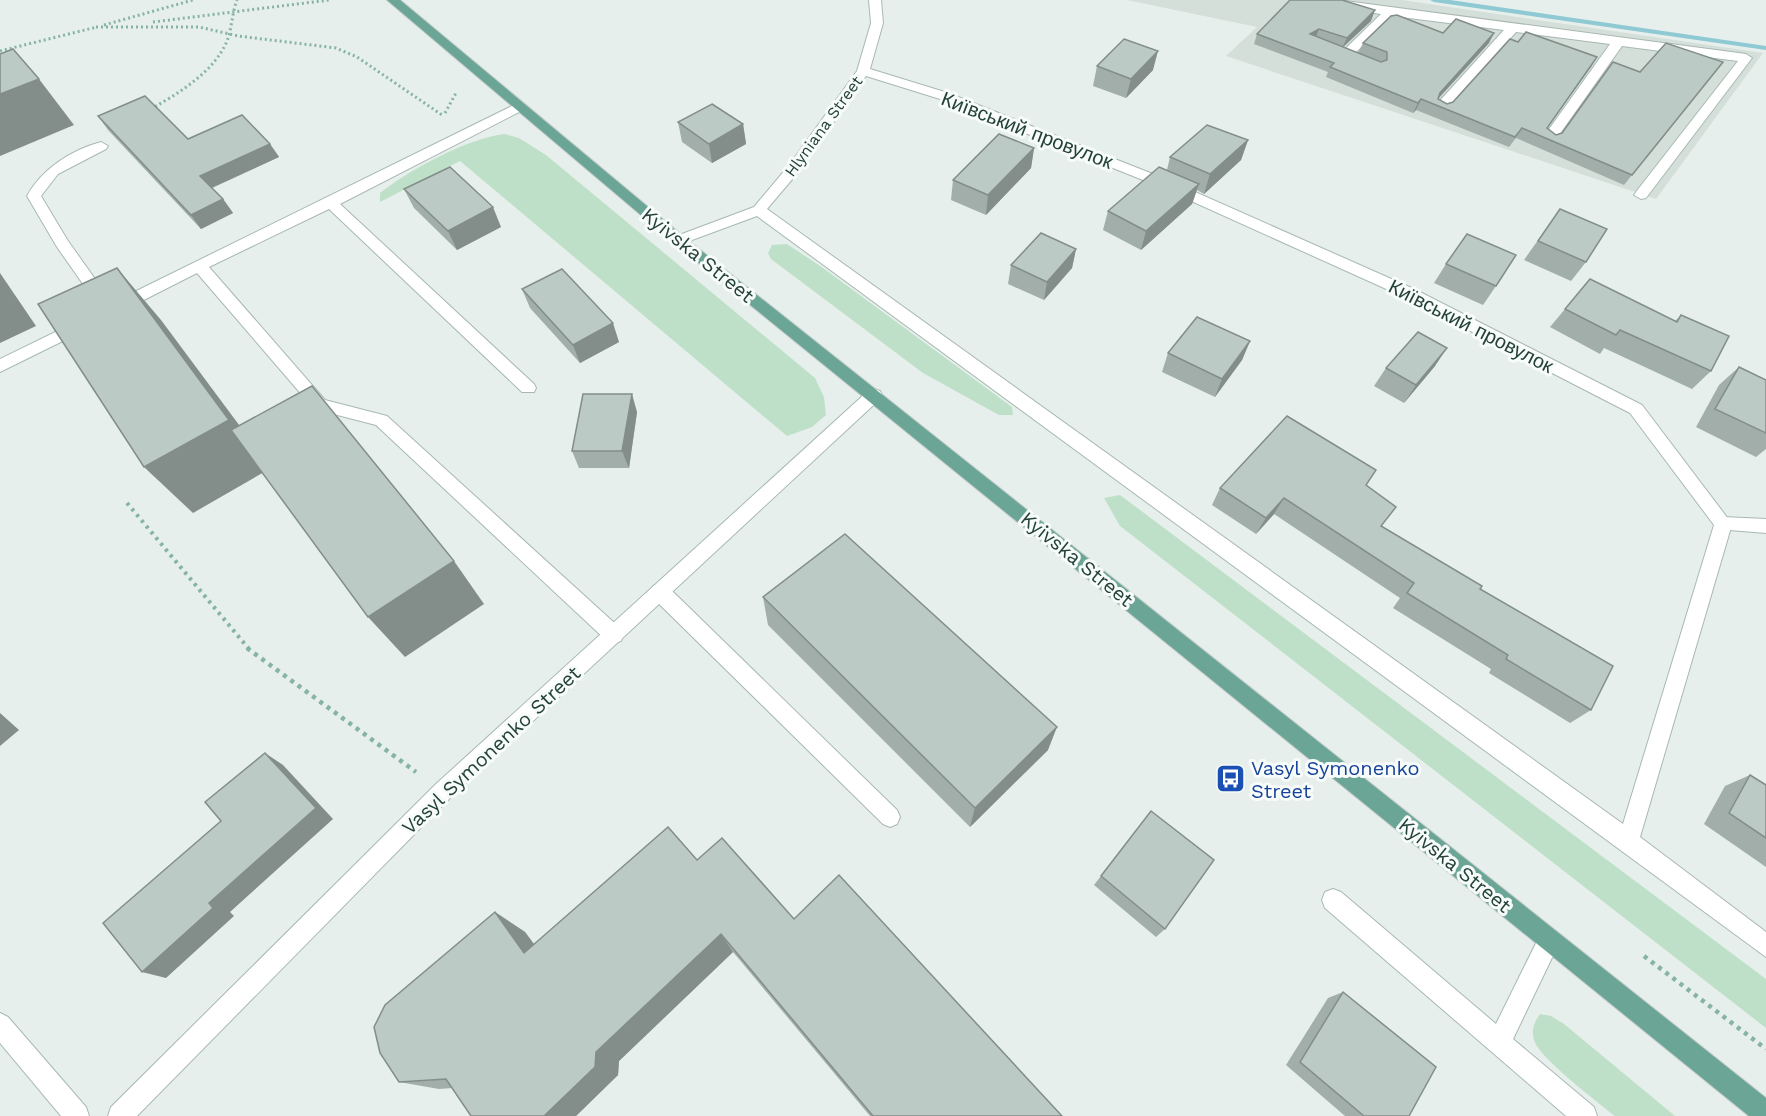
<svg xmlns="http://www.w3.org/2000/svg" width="1766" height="1116" font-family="'Work Sans',sans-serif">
	<rect width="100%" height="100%" fill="#e6efeb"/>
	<path fill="#d4dfda" d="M1127,0H1402L1763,53L1656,199L1226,56L1257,27Z"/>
	<g fill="#bfe0c8">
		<path d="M504,134L519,138L546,155L815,378L824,397L826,415L812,427L787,436L460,161L380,202V193C411,169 466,139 504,134Z"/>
		<path d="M787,244L823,268L1012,407L1013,415H999L923,373L771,259L768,253L772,245Z"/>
		<path d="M1120,495L1766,979V1028L1120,526L1104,498Z"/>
		<path d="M1540,1014L1551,1016L1564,1024L1675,1116H1615C1599,1103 1538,1057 1534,1040C1531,1029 1534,1023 1540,1014Z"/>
	</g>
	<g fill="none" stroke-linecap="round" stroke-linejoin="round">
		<path fill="#8ec9d4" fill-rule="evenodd" d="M1430,0H1450L1766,46V50L1434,2Z"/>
		<defs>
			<g id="service">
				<path d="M1338,0L1746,54L1752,58L1646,198L1641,199L1634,195L1636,192L1738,61L1622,46L1554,142L1549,143L1542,139L1610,44L1516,32L1446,111L1441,112L1435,108L1436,105L1504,30L1393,16L1349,59L1345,60L1339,56L1341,53L1381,14L1348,9Z"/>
				<path d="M518,103L523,104V110L340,204L534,384L536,388L534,392H522L329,209L209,267L325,400L387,416L621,629L623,635L621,641L614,643L607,641L376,425L314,409L197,273L126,309L121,310L113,305L116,301Z"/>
				<path d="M101,142L108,146L106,149L58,174L41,196L68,241L110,300L102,305L97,304L57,247L27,196C42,169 71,150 101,142Z"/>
				<path d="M80,320L85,322L88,326L85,330L0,372V359Z"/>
				<path d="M1723,517L1766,519V533L1717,529L1714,524L1717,519Z"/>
				<path d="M660,584L667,586L897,810L900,817L897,824L890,827L883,824L653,598L651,592L653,586Z"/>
				<path d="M1333,889L1341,892L1496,1024L1541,933L1549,930L1557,933L1560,941L1513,1039L1594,1107L1597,1116H1566L1325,908L1322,900L1325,892Z"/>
			</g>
			<g id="minor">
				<path d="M869,0H881L883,23L870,69L948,93L1168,180L1414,289L1642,405L1732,524L1640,837L1766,932V957L757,216L684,243H674V237L754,207L790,164L857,71L871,23ZM866,76L940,99L1158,186L1404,297L1630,413L1714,525L1623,824L767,209L800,170Z"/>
				<path d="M0,1013L8,1017L86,1107L89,1116H61L0,1043Z"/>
			</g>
			<path id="tertiary" d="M874,389L880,391L882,395L880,399L450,798L137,1116H108L111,1107L436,784L868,391Z"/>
			<path id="primary" d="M387,0H400L684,237L1766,1098V1116H1749L674,243Z"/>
		</defs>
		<use href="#service" stroke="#a8b8b2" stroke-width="2"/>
		<use href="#minor" stroke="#a8b8b2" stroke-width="2"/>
		<use href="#tertiary" stroke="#a8b8b2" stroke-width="2"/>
		<use href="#primary" stroke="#c2cac8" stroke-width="2"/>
		<g stroke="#86b3a5" stroke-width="3" stroke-dasharray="2 3" stroke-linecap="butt">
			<path d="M153,22L329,0"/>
			<path d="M104,25L193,0"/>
			<path d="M96,27H199L238,36L336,48L357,57L442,115"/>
			<path d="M0,51L97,27"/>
			<path d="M151,109C179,93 214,72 227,41C232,28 232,13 237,0"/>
			<path d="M445,113L456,93"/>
		</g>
		<path stroke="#86b3a5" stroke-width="4" stroke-dasharray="3 4.5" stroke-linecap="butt" d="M127,503L249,649"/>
		<g stroke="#86b3a5" stroke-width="4.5" stroke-dasharray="4 5" stroke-linecap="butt">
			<path d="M247,648L416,772"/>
			<path d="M1644,956L1766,1049"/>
		</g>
		<use href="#service" fill="#fff" fill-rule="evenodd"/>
		<use href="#minor" fill="#fff" fill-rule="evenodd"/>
		<use href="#tertiary" fill="#fff" fill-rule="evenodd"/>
		<use href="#primary" fill="#6aa596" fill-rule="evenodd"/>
	</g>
	<g fill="#a1aea9">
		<path d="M1371,21L1343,47L1381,62H1383L1358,53L1363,43L1443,33L1489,43L1438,99L1447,104L1453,102L1518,42L1597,57L1547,128L1556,135L1562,133L1640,72L1723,62L1624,185L1516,138L1509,147L1416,110L1413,113L1326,77L1328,72L1254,44L1257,34Z"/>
		<path d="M1097,66L1153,70L1126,98L1093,86Z"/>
		<path d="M98,116L188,139L270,144L279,157L212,188L223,199L233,213L201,229L108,130Z"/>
		<path d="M678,122L743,124L746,144L712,163L682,142Z"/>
		<path d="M1248,140L1241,160L1204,194L1197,190L1192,204L1141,250L1103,230L1108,211L1167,170L1170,157Z"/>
		<path d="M1034,148L1031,168L986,215L951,200L953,180Z"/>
		<path d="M404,189L501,227L457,250L414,208Z"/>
		<path d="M1560,209L1586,262L1571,281L1524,260Z"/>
		<path d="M1076,249L1072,268L1044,300L1008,284L1011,265Z"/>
		<path d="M1446,264L1496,286L1483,305L1434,283Z"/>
		<path d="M522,289L619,342L580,363L530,308Z"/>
		<path d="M1565,309L1675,321L1681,315L1711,371L1692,389L1604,348L1600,354L1550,327Z"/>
		<path d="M1250,341L1242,360L1215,397L1162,372L1168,353Z"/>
		<path d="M1435,366L1404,403L1374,386L1386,368Z"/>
		<path d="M1739,367L1766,380V449L1756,457L1696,427L1719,385Z"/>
		<path d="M637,412L629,468H579L572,451Z"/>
		<path d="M1366,485L1381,526L1480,589L1591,710L1570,723L1489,673L1491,669L1393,608L1400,598L1274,514L1256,534L1212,505L1220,488Z"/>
		<path d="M763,597L1048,750L970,827L768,625Z"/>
		<path d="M1750,775L1766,785V867L1704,824L1725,786Z"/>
		<path d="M1151,811L1165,929L1156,937L1094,885Z"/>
		<path d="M697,860L794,919L1062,1116H870L733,952L619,1061L618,1075L576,1116H471L453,1088L439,1089L399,1082L495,912L525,932L534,944Z"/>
		<path d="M1343,992L1409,1116H1345L1286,1065L1328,998Z"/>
	</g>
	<g fill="#838d89">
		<path d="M1375,10L1371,21L1342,48L1347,38Z"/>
		<path d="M1319,29L1315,39L1310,34Z"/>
		<path d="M1494,33L1489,43L1434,103L1440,93Z"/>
		<path d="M1158,51L1153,70L1126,98L1131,79Z"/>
		<path d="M1597,57L1591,67L1540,138L1547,128Z"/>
		<path d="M39,79L74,125L0,156V94Z"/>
		<path d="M1421,99L1416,110L1413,113L1418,103Z"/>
		<path d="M743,124L746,144L712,163L709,144Z"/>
		<path d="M1248,140L1241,160L1204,194L1210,174Z"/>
		<path d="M270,144L279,157L209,189L200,176Z"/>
		<path d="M1034,148L1031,168L986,215L988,195Z"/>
		<path d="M1199,184L1192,204L1141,250L1146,231Z"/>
		<path d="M223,199L233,213L201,229L191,215Z"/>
		<path d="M493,207L501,227L457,250L448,231Z"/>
		<path d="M1076,249L1072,268L1044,300L1047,282Z"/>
		<path d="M117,268L161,320L271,468L193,513L144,467Z"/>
		<path d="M0,273L36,326L0,343Z"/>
		<path d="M613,323L619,342L580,363L573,345Z"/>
		<path d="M1250,341L1242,360L1215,397L1222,379Z"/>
		<path d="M1447,348L1435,366L1404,403L1416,385Z"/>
		<path d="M632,394L637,412L629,468L622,451Z"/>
		<path d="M1284,498L1274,514L1256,534L1266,518Z"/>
		<path d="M454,561L484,604L405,657L368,617Z"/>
		<path d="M0,713L19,730L0,746Z"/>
		<path d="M1057,727L1048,750L970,827L975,808Z"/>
		<path d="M265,753L283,765L333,819L230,912L234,916L166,978L142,972L209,903Z"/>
		<path d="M495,912L525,932L552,969L524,953Z"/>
		<path d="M721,934L733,952L619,1061L618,1075L576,1116H544L596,1052Z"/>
	</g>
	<g fill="#bbcac4" stroke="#838d89" stroke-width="1.5">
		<path d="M1290,0H1342L1375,10L1347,38L1319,29L1310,34L1381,62L1387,60V52L1363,43L1391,16L1397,15L1443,33L1456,19L1494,33L1440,93L1438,99L1447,104L1453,102L1510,39L1518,42L1526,32L1597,57L1547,128L1556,135L1562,133L1613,62L1640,72L1666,43L1723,62L1632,175L1522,128L1515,137L1421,99L1418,103L1330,67L1334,63L1257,34Z"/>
		<path d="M1124,39L1158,51L1131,79L1097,66Z"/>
		<path d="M13,49L39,79L0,94V54Z"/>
		<path d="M145,96L188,139L242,115L270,144L200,176L223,199L191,215L98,116Z"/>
		<path d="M712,104L743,124L709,144L678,122Z"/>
		<path d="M1207,125L1248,140L1210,174L1170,157Z"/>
		<path d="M999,134L1034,148L988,195L953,180Z"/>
		<path d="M450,167L493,207L448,231L404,189Z"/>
		<path d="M1159,167L1199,184L1146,231L1108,211Z"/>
		<path d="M1560,209L1607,229L1586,262L1538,241Z"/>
		<path d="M1041,233L1076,249L1047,282L1011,265Z"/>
		<path d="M1467,234L1516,255L1496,286L1446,264Z"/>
		<path d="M117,268L229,420L144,467L38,304Z"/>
		<path d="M562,269L613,323L573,345L522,289Z"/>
		<path d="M1590,279L1677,322L1681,315L1729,336L1711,371L1620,330L1616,335L1565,309Z"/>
		<path d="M1197,317L1250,341L1222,379L1168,353Z"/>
		<path d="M1418,332L1447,348L1416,385L1386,368Z"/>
		<path d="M1739,367L1766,380V433L1715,409Z"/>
		<path d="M312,386L454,561L368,617L231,430Z"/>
		<path d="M583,394H632L622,451H572Z"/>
		<path d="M1287,416L1376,470L1366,485L1396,507L1381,526L1482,586L1480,589L1613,666L1591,710L1506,659L1508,655L1407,593L1414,583L1284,498L1266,518L1220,488Z"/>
		<path d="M845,534L1057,727L975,808L763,597Z"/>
		<path d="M265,753L316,808L209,903L213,908L142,972L103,923L221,821L205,802Z"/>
		<path d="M1750,775L1766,785V838L1729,813Z"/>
		<path d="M1151,811L1214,860L1165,929L1101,876Z"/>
		<path d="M668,827L697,860L722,838L794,919L839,875L1062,1116H873L721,934L596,1052L595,1067L544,1116H471L446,1079L399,1082L380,1053L374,1027L385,1005L495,912L524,953Z"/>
		<path d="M1343,992L1436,1067L1409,1116H1364L1300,1062Z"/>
	</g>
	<defs>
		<symbol id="bus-square" viewBox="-11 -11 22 22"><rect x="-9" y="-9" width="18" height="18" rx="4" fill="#1a4fb4" stroke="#f7fbf9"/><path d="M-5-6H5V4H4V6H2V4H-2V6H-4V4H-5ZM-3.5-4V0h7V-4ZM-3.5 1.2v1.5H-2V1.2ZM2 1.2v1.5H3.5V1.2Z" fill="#fff"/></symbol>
	</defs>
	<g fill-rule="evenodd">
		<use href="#bus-square" x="1214" y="762" width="33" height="33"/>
	</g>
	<g text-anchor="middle" stroke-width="6" stroke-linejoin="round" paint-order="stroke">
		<g font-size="16" fill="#24423a" stroke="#f7fbf9">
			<text transform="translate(823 126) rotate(-54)" y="6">Hlyniana Street</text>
		</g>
		<g font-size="20" fill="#24423a" stroke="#f7fbf9">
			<text transform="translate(1027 130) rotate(21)" y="7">Київський провулок</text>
			<text transform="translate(698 255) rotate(39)" y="7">Kyivska Street</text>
			<text transform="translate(1471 326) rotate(27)" y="7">Київський провулок</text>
			<text transform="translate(1077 559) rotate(39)" y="7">Kyivska Street</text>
			<text transform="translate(491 750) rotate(-43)" y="7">Vasyl Symonenko Street</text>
			<text transform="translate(1455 865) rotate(39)" y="7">Kyivska Street</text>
		</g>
		<g font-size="20" fill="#164399" stroke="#f7fbf9" text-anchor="start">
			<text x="1251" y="775">Vasyl Symonenko<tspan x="1251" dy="23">Street</tspan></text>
		</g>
	</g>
</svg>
